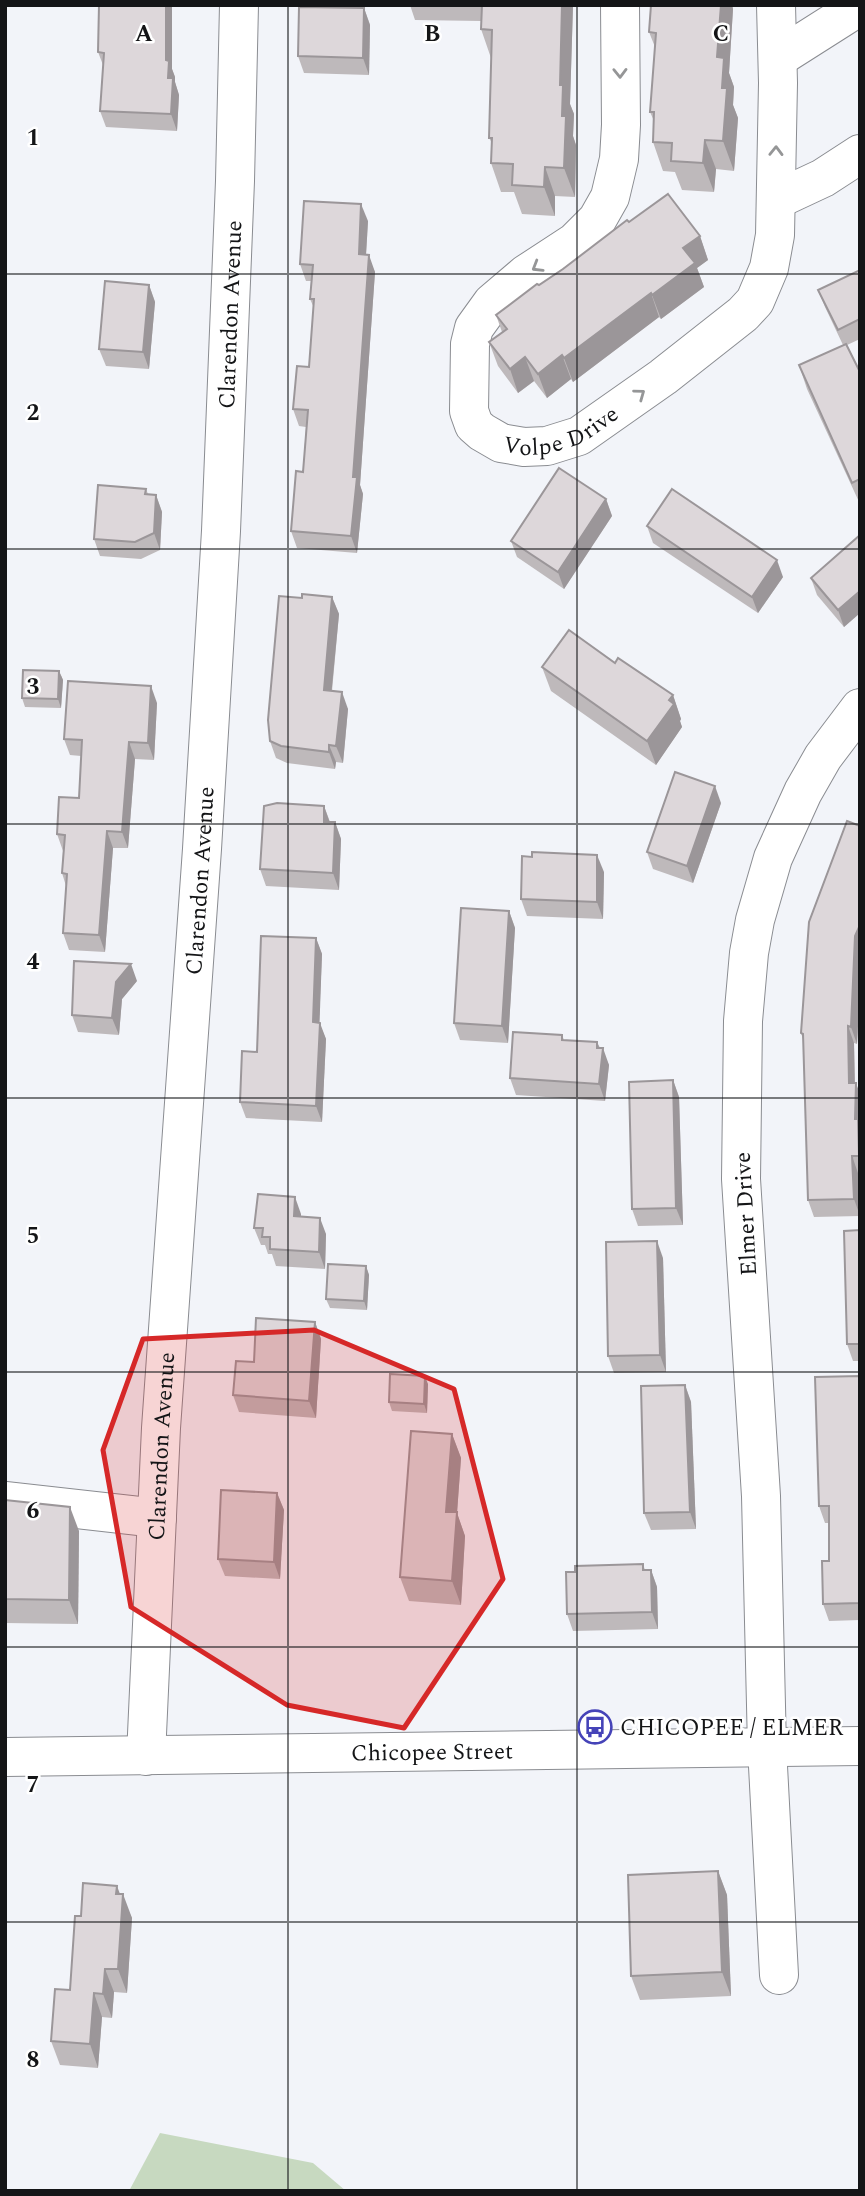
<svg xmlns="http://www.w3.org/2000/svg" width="865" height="2196" font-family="Spectral,serif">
	<rect width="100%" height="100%" fill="#f2f4f9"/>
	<path fill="#c7d9c0" d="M160,2133L313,2163L346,2191H129Z"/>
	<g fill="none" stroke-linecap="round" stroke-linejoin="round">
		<defs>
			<g id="minor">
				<path id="s1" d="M620,5L621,125L619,159L610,197L597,220L575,242L526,274L492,303L474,328L470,344L469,411L474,425L482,432L501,443L524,447L547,446L579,436L663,377L743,314L755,301L769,268L775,235L778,83L776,5"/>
				<path d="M778,58L852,11"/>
				<path d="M776,200L823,178L860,154"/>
				<path d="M5,1501L157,1518"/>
				<path id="s2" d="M146,1756L161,1428L202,849L221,531L235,181L239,5"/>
				<path d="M779,1975L767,1747L761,1496L741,1179L743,1021L749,953L755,920L773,858L803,792L823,757L860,708"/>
			</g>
			<g id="major">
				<path id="s3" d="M5,1757L860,1746"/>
			</g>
		</defs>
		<use href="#minor" stroke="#8a8c91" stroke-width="40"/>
		<use href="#major" stroke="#8a8c91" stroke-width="40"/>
		<use href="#minor" stroke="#fff" stroke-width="38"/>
		<use href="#major" stroke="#fff" stroke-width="38"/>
	</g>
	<g fill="#beb9bb">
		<path d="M99,5H172V69L175,77V82L179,95L177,131L106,127L100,111L103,65L98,52Z"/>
		<path d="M410,5H573L570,104L574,114L573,136L576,145L575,197L555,196V216L522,214L514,192H501L491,163L492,143L489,138L491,58L481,29V21L415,20Z"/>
		<path d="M649,5H732L733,9L729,73L734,87L733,105L738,118L734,171L716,169L714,192L682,190L675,172L663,171L653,142L654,121L650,112L655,47L649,32L651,10Z"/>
		<path d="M364,8L370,25L369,75L304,73L298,56Z"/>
		<path d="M368,221L366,255L375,272L360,485L363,494L357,553L297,548L291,531L303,472L306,427L299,426L293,409L309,367L314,308L310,299L311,281H306L300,264Z"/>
		<path d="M629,222L700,236L708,260L697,268L704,287L661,319L659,317L573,382L571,379L547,398L534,381L518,393L498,366L489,342L502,332L496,315Z"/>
		<path d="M860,270V339L847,345L860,372V504L807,389L799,365L843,345L825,307L818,290Z"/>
		<path d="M149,285L155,302L149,369L106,366L99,349Z"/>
		<path d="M146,489L148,494L156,495L162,512L160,550L141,559L100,556L94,539Z"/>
		<path d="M606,499L612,516L564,589L517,557L511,541Z"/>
		<path d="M647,526L783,577L758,613L653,543Z"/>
		<path d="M860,535V613L844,627L817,595L811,578Z"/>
		<path d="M332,597L339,614L332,691L348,709L343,763L336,762L335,769L287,763L276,758L270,741L302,598Z"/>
		<path d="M615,663L673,695L681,719L680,721L682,727L656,765L551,691L542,667Z"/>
		<path d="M59,671L63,680L61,708L25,707L22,698Z"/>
		<path d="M157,703L154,760L135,759L128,848H113L105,952L69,950L63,933L66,886L62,873L63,851L57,834L79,798L81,756L70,755L64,739Z"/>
		<path d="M721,803L693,883L653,869L647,852Z"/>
		<path d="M324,806L330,822H335L341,839L339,890L266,886L260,869Z"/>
		<path d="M860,826V990L857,1044L854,1043L855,1083L860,1094V1173H858L860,1216L814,1217L808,1200L803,1039L801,1033Z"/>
		<path d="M604,872L603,919L527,916L521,899Z"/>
		<path d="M509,911L515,928L508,1043L460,1040L454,1023Z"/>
		<path d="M316,938L322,954L319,1023L326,1039L322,1122L246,1118L240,1102L257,1052Z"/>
		<path d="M137,981L122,999L119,1035L78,1032L72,1015Z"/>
		<path d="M562,1035L564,1040L597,1042L609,1065L605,1101L516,1095L510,1078Z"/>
		<path d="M673,1080L679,1097L683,1225L638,1226L632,1209Z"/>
		<path d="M301,1214V1216L326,1234L325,1269L276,1266L272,1254H268L265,1245H261L254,1228Z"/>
		<path d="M860,1230V1361H853L847,1344Z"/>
		<path d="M663,1258L666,1372L614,1373L608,1356Z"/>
		<path d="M366,1266L369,1275L367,1310L330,1308L326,1299Z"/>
		<path d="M315,1322L321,1339L316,1418L239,1412L233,1395L254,1362Z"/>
		<path d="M860,1376V1620L829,1621L823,1604L829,1561V1523H825L819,1506Z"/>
		<path d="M428,1384L427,1413L392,1411L389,1402Z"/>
		<path d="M685,1385L691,1402L696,1529L651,1530L644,1513Z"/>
		<path d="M452,1434L461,1458L457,1513L465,1536L461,1605L409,1601L400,1577Z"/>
		<path d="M277,1493L284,1510L280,1579L225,1576L218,1559Z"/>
		<path d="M5,1500L79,1531L78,1624L5,1623Z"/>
		<path d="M643,1564L645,1570H651L657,1587L658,1629L573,1631L567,1614L575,1572Z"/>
		<path d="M718,1871L727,1895L731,1996L640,2000L631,1976Z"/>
		<path d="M120,1894L132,1918L127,1993L114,1992L112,2018L102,2017L98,2068L60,2065L51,2041L70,1990L81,1916Z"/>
	</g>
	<g fill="#9b9699">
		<path d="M166,5H172V69L175,77V82L179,95L177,131L171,114L166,60Z"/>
		<path d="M562,5H573L570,104L574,114L573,136L576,145L575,197L564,168L560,85Z"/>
		<path d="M721,5H732L733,9L729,73L734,87L733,105L738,118L734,171L723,141L722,88L717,57Z"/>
		<path d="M364,8L370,25L369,75L363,58Z"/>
		<path d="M705,140L716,169L714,192L703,163Z"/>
		<path d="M545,167L555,196V216L544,187Z"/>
		<path d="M361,204L368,221L365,271L359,254Z"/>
		<path d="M700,236L708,260L697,268L704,287L661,319L652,295L683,248Z"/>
		<path d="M369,255L375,272L360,485L363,494L357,553L351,536L353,477Z"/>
		<path d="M149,285L155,302L149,369L143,352Z"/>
		<path d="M651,293L659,317L573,382L564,358Z"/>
		<path d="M562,355L571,379L547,398L538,374Z"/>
		<path d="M525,357L534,381L518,393L510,369Z"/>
		<path d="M156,495L162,512L160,550L154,533Z"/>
		<path d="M606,499L612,516L564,589L558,572Z"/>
		<path d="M777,560L783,577L758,613L752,597Z"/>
		<path d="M860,591V613L844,627L838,610Z"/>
		<path d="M332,597L339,614L330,707L324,690Z"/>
		<path d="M59,671L63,680L61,708L58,699Z"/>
		<path d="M151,686L157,703L154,760L148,743Z"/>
		<path d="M342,692L348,709L343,763L336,746Z"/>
		<path d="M673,695L681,719L680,721L682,727L656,765L647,741Z"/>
		<path d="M129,742L135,759L128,848L122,832Z"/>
		<path d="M329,745L336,762L335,769L329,752Z"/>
		<path d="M715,786L721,803L693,883L687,866Z"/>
		<path d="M324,806L330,823L324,822Z"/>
		<path d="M335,822L341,839L339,890L333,873Z"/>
		<path d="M107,831L113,848L105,952L99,935Z"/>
		<path d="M597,855L604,872L603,919L597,902Z"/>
		<path d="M509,911L515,928L508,1043L502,1026Z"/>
		<path d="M860,925V990L857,1044L851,1027L855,936Z"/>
		<path d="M316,938L322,954L319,1038L313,1022Z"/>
		<path d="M131,964L137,981L122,999L119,1035L112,1018L116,982Z"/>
		<path d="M320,1023L326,1039L322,1122L316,1106Z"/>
		<path d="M848,1026L854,1043L855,1100L849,1083Z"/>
		<path d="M597,1042L602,1055L603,1048L609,1065L605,1101L599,1084Z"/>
		<path d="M673,1080L679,1097L683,1225L676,1208Z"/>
		<path d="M856,1083L860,1094V1158L855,1119Z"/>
		<path d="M852,1156L858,1173L860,1216L854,1199Z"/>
		<path d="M295,1197L301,1214L300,1233L294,1216Z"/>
		<path d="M320,1218L326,1234L325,1269L319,1252Z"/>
		<path d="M657,1241L663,1258L666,1372L660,1355Z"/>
		<path d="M366,1266L369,1275L367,1310L364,1301Z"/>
		<path d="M315,1322L321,1339L316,1418L309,1401Z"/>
		<path d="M425,1376L428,1384L427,1413L424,1404Z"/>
		<path d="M685,1385L691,1402L696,1529L690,1512Z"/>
		<path d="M452,1434L461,1458L457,1513L465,1536L461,1605L452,1581L446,1512Z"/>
		<path d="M277,1493L284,1510L280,1579L274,1562Z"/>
		<path d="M70,1507L79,1531L78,1624L69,1600Z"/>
		<path d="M651,1570L657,1587L658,1629L652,1612Z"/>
		<path d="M718,1871L727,1895L731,1996L722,1972Z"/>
		<path d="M117,1886L123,1902V1894L132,1918L127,1993L118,1969L116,1894Z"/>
		<path d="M105,1969L114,1992L112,2018L103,1994Z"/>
		<path d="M94,1993L102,2017L98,2068L90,2044Z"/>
	</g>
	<g fill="#ddd7da" stroke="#9b9699" stroke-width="2">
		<path d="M99,5H166V60L169,61L168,78H173L171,114L100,111L104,53L98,52Z"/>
		<path d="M482,5H562L560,85H563L562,116H566L564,168L545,167L544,187L512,185L513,164L491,163L492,138H489L492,30L481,29Z"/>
		<path d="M651,5H721L717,57L724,58L722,88H727L723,141L705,140L703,163L671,161L672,143L653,142L654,112H650L656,33L649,32Z"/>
		<path d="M299,7L364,8L363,58L298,56Z"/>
		<path d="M668,194L700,236L683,248L695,263L652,295L651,293L564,358L562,355L538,374L525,357L510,369L489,342L507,329L496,315L537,284L539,285L563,269L627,220L629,222Z"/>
		<path d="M304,201L361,204L359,254L369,255L353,477H357L351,536L291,531L296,471L303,472L308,410L293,409L297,366L309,367L314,299H310L313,265L300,264Z"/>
		<path d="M860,270V319L838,330L818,290Z"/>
		<path d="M105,281L149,285L143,352L99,349Z"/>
		<path d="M846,344L860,372V479L852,483L799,365Z"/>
		<path d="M559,468L606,499L558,572L511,541Z"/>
		<path d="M98,485L146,489L145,494L156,495L154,533L135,542L94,539Z"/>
		<path d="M672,489L777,560L752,597L647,526Z"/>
		<path d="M860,535V591L838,610L811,578Z"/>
		<path d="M302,594L332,597L324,690L342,692L336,746L329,745V752L281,746L270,741L268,720L279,596L302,598Z"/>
		<path d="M569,630L615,663L618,658L673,695L669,700L674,704L647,741L542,667Z"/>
		<path d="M23,670L59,671L58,699L22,698Z"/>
		<path d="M68,681L151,686L148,743L129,742L122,832L107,831L99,935L63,933L67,874L62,873L65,835L57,834L59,797L79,798L82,740L64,739Z"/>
		<path d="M675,772L715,786L687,866L647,852Z"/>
		<path d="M277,803L324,806V822H335L333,873L260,869L264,806Z"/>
		<path d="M847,821L860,826V925L855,936L851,1027L848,1026L849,1083H856L855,1119H858L859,1156H852L854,1199L808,1200L803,1034L801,1033L809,922Z"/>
		<path d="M532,852L597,855V902L521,899L522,856L532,857Z"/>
		<path d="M461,908L509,911L502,1026L454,1023Z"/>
		<path d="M261,936L316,938L313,1022L320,1023L316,1106L240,1102L242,1051L257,1052Z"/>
		<path d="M74,961L131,964L116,982L112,1018L72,1015Z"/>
		<path d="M513,1032L562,1035V1040L597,1042V1048H603L599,1084L510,1078Z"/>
		<path d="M673,1080L676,1208L632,1209L629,1082Z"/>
		<path d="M258,1194L295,1197L294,1216L320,1218L319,1252L270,1249V1237H262L263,1228H254Z"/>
		<path d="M860,1230V1344H847L844,1231Z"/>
		<path d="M657,1241L660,1355L608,1356L606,1242Z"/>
		<path d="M328,1264L366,1266L364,1301L326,1299Z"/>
		<path d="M256,1318L315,1322L309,1401L233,1395L236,1361L254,1362Z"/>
		<path d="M390,1374L425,1376L424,1404L389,1402Z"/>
		<path d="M860,1376V1603L823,1604L822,1561H829V1506H819L815,1377Z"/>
		<path d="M685,1385L690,1512L644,1513L641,1386Z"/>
		<path d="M411,1431L452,1434L446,1512H457L452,1581L400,1577Z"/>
		<path d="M221,1490L277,1493L274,1562L218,1559Z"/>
		<path d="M5,1500L70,1507L69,1600L5,1599Z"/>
		<path d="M643,1564V1570H651L652,1612L567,1614L566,1572H575V1566Z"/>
		<path d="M718,1871L722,1972L631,1976L628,1875Z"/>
		<path d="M83,1883L117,1886L116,1894H123L118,1969H105L103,1994L94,1993L90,2044L51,2041L55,1989L70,1990L75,1916H81Z"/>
	</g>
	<defs><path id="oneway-chevron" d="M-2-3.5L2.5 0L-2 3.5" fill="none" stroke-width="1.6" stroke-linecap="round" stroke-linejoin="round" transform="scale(1.75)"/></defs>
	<g stroke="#959697">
		<use href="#oneway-chevron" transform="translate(620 73) rotate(89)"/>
		<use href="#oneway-chevron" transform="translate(776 151) rotate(-89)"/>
		<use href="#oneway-chevron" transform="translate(537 267) rotate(149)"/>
		<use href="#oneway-chevron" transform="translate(640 394) rotate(-36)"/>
	</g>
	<path fill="#d62828" fill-opacity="0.2" stroke="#d62828" stroke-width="5" stroke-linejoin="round" d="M314,1330L454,1389L503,1579L404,1728L287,1705L131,1607L103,1450L143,1339Z"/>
	<path fill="none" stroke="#141517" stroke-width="2" stroke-opacity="0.55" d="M288,5V2191M577,5V2191M5,274H860M5,549H860M5,824H860M5,1098H860M5,1372H860M5,1647H860M5,1922H860"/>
	<defs>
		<symbol id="bus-ring" viewBox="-11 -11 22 22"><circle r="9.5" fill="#fff" stroke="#4543b8" stroke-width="1.5"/><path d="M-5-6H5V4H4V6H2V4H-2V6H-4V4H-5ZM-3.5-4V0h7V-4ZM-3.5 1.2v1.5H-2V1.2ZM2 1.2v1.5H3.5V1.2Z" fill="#4543b8"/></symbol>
	</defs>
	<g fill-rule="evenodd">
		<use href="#bus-ring" x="576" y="1708" width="38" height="38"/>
	</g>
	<g text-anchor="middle" stroke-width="5" stroke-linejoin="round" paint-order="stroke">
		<g font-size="23" fill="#141517" stroke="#fff">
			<text dy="8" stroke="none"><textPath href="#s2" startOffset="1444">Clarendon Avenue</textPath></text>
			<text dy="8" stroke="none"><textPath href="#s1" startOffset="579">Volpe Drive</textPath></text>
			<text dy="8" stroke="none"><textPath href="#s2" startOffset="877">Clarendon Avenue</textPath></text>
			<text transform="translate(745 1214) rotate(-93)" y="8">Elmer Drive</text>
			<text dy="8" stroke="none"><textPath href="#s2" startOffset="310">Clarendon Avenue</textPath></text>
			<text dy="8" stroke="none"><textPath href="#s3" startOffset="427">Chicopee Street</textPath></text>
		</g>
		<g font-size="23" fill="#141517" stroke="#fff" text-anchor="start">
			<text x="620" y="1735">CHICOPEE / ELMER</text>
		</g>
	</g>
	<g font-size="23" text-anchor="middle" font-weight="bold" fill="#141517" stroke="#fff" stroke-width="5" stroke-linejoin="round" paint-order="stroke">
		<text x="144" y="41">A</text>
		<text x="432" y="41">B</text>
		<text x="721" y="41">C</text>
		<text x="33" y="145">1</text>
		<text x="33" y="420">2</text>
		<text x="33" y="694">3</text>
		<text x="33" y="969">4</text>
		<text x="33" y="1243">5</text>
		<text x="33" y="1518">6</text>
		<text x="33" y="1792">7</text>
		<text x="33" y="2067">8</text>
	</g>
	<rect width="865" height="2196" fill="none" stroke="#141517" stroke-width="14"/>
</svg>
